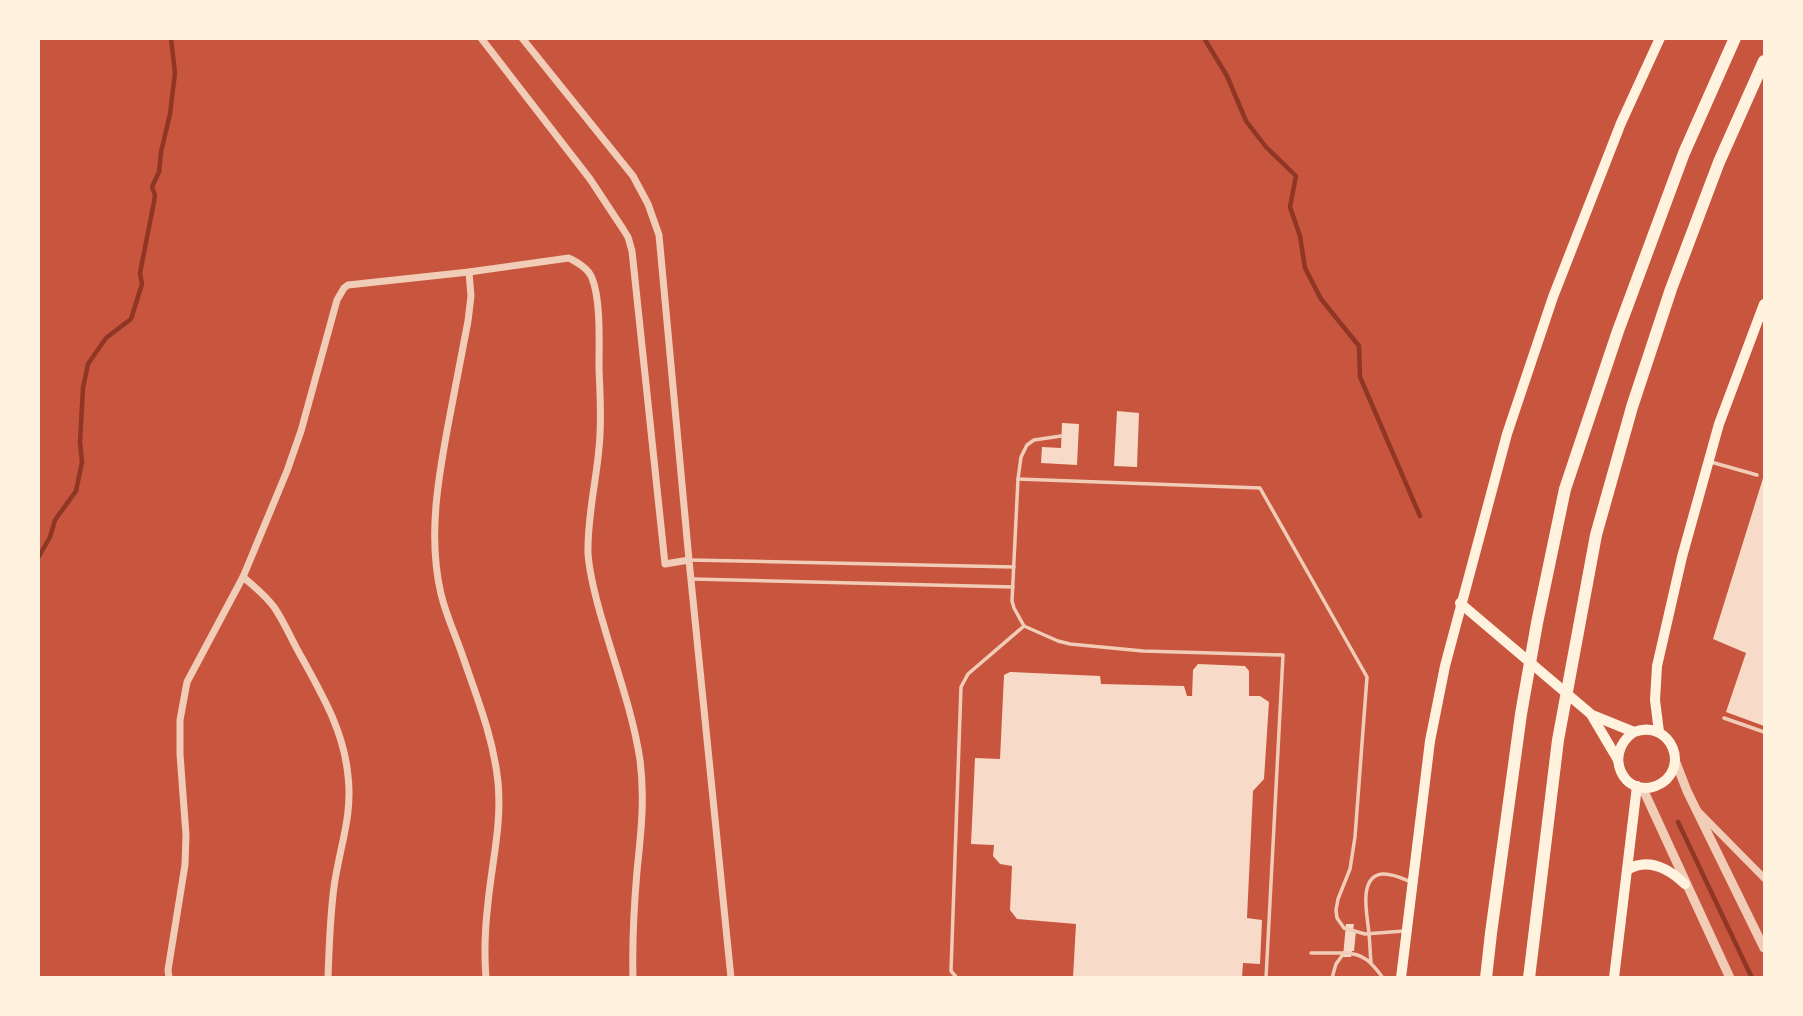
<svg xmlns="http://www.w3.org/2000/svg" width="1803" height="1016" font-family="'PT Sans Narrow',sans-serif">
	<rect width="100%" height="100%" fill="#c8553d"/>
	<g fill="none" stroke-linecap="round" stroke-linejoin="round">
		<g stroke="#8f3625" stroke-width="4.5">
			<path d="M1204,38L1227,76L1246,121L1266,147L1296,176L1290,207L1300,236L1305,268L1321,299L1359,346L1360,377L1420,516"/>
			<path d="M38,558L50,537L55,520L76,491L82,462L80,442L83,388L88,364L106,338L131,319L142,284L140,273L154,202L155,195L152,187L159,172L161,152L170,114L175,73L171,38"/>
			<path d="M1678,822L1752,978"/>
		</g>
	</g>
	<g fill="#f7dbc8">
		<path d="M1117,411L1139,413L1137,467L1114,466Z"/>
		<path d="M1062,423L1079,424L1077,465L1041,463L1042,447L1061,448Z"/>
		<path d="M1764,475V726L1726,712L1746,653L1713,639Z"/>
		<path d="M1198,664L1245,666L1249,671V696H1260L1269,702L1264,779L1253,791L1247,918L1262,920L1260,964L1243,963L1242,978H1073L1076,924L1017,919L1010,910L1012,866L1000,864L993,856L994,845L971,844L975,758L1000,759L1004,675L1010,672L1100,676L1101,684L1184,686L1187,696H1192L1193,670Z"/>
		<path d="M1346,924H1354L1353,931H1356L1354,951H1352L1351,957H1343Z"/>
	</g>
	<g fill="none" stroke-linecap="round" stroke-linejoin="round">
		<g stroke="#f1ccb7" stroke-width="3.5">
			<path d="M1061,436L1034,440L1027,445L1021,457L1018,479L1012,601L1014,608L1024,626L1058,641L1070,644L1143,651L1283,655L1266,978"/>
			<path d="M1711,462L1757,475"/>
			<path d="M1018,479L1260,488L1367,677L1355,837L1350,869L1338,899L1336,910L1337,918L1344,928L1365,934L1404,931"/>
			<path d="M690,560L1014,567"/>
			<path d="M693,579L1013,587"/>
			<path d="M1724,718L1764,732"/>
			<path d="M1311,953H1344"/>
			<path d="M1371,962C1370,953 1370,943 1369,934C1368,918 1357,877 1382,874C1391,873 1402,878 1409,881"/>
			<path d="M957,978L951,971L961,687L968,674L1024,626"/>
			<path d="M1332,978L1336,964L1344,953C1364,953 1372,963 1383,978"/>
		</g>
		<g stroke="#f1ccb7" stroke-width="7">
			<path d="M481,38L590,179L623,229L628,237L632,251L665,564L689,560"/>
			<path d="M522,38L633,176L648,204L659,235L689,560L731,978"/>
			<path d="M469,272L471,296L468,321C462,352 456,384 450,415C439,473 427,535 441,594C446,615 455,634 462,654C477,698 493,736 498,782C502,825 492,861 488,903C485,928 484,953 486,978"/>
			<path d="M243,577C254,586 265,595 274,607C285,623 292,641 302,658C323,696 344,732 348,776C353,816 339,849 334,887C330,917 329,947 328,978"/>
			<path d="M1698,811L1764,878"/>
			<path d="M169,978L168,970L185,865L186,835L180,754V720L187,682L243,577L287,471L301,431L337,300L344,288L348,285L469,272L569,258C578,263 588,268 592,278C601,300 599,343 599,368C600,395 602,421 599,448C596,483 587,518 588,554C590,578 597,603 604,626C617,671 633,714 640,760C645,798 641,833 637,871C634,906 632,942 633,978"/>
		</g>
		<g stroke="#f1ccb7" stroke-width="9">
			<path d="M1675,760L1687,791L1764,948"/>
			<path d="M1642,787L1730,978"/>
		</g>
		<g stroke="#fff3e0" stroke-width="10">
			<path d="M1460,603L1592,715L1634,732C1672,718 1692,771 1656,786C1624,798 1602,754 1634,732"/>
			<path d="M1592,716L1618,760"/>
			<path d="M1659,732L1655,700L1657,666L1682,557L1719,424L1764,304"/>
			<path d="M1627,870C1648,857 1669,869 1685,884"/>
			<path d="M1401,978L1430,741L1445,666L1507,434L1553,297L1621,123L1660,38"/>
			<path d="M1614,978L1637,786"/>
		</g>
		<g stroke="#fff3e0" stroke-width="12">
			<path d="M1486,978L1491,933L1521,714L1537,623L1565,489L1618,331L1684,153L1735,38"/>
			<path d="M1529,978L1558,740L1596,535L1632,407L1671,289L1719,162L1764,61"/>
		</g>
	</g>
	<rect width="1803" height="1016" fill="none" stroke="#fff3e0" stroke-width="80"/>
</svg>
